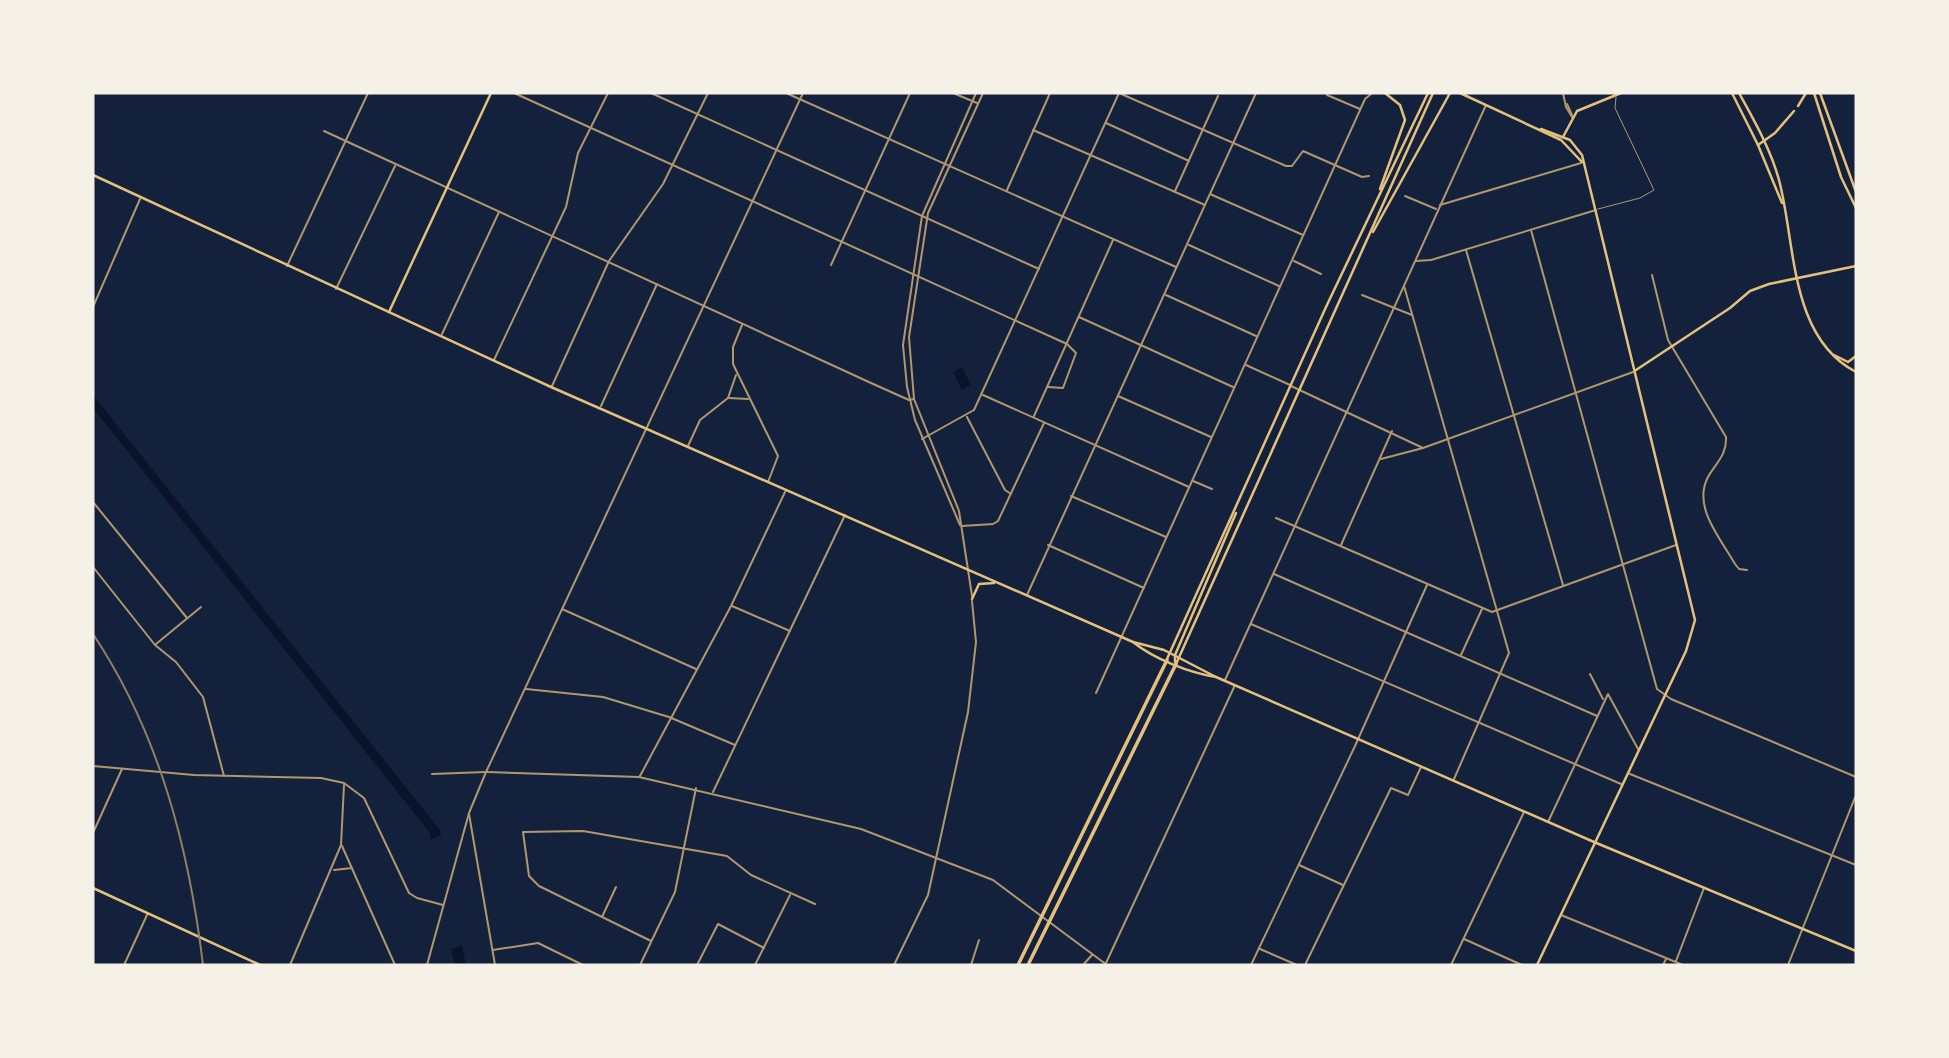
<svg xmlns="http://www.w3.org/2000/svg" width="1949" height="1058" font-family="'IBM Plex Sans',sans-serif">
	<rect width="100%" height="100%" fill="#14213d"/>
	<g fill="#0b132b">
		<path d="M962,367L971,385L962,390L953,372Z"/>
		<path d="M93,395L440,830L441,835L431,840L430,833L93,408Z"/>
		<path d="M462,945L466,965H455L451,949Z"/>
	</g>
	<g fill="none" stroke-linecap="round" stroke-linejoin="round">
		<path stroke="#b1986c" stroke-width="1" d="M1598,209L1640,198L1654,190L1615,108L1616,97"/>
		<g stroke="#b1986c" stroke-width="2">
			<path d="M514,93L1067,344L1076,353L1063,388L1048,387"/>
			<path d="M651,93L1039,269"/>
			<path d="M786,93L1176,267"/>
			<path d="M953,93L977,103"/>
			<path d="M1119,93L1286,166H1292L1303,151L1362,177L1369,176"/>
			<path d="M1563,93L1566,107L1572,117"/>
			<path d="M1327,95L1360,109"/>
			<path d="M1567,104L1572,115"/>
			<path d="M1106,123L1189,161"/>
			<path d="M1033,130L1205,205"/>
			<path d="M324,131L871,383L909,400L914,399"/>
			<path d="M1007,190L1050,93"/>
			<path d="M1175,191L1218,96"/>
			<path d="M1210,194L1303,235"/>
			<path d="M1405,196L1436,209"/>
			<path d="M1440,205L1581,163"/>
			<path d="M1531,230L1657,689L1671,699L1856,777"/>
			<path d="M1189,245L1279,286"/>
			<path d="M1466,250L1563,585"/>
			<path d="M1294,261L1321,274"/>
			<path d="M1416,261L1431,260L1596,210"/>
			<path d="M831,265L910,93"/>
			<path d="M287,266L368,93"/>
			<path d="M1652,275L1668,340L1726,437C1727,455 1716,463 1708,477C1692,507 1721,539 1735,564L1739,569L1747,570"/>
			<path d="M1404,286L1509,653L1454,779"/>
			<path d="M336,289L395,166"/>
			<path d="M1166,295L1256,336"/>
			<path d="M1362,295L1412,315"/>
			<path d="M93,307L140,199"/>
			<path d="M1079,317L1233,387"/>
			<path d="M742,325L733,347V364L778,456L768,482"/>
			<path d="M442,334L499,212"/>
			<path d="M494,360L566,207L578,153L608,93"/>
			<path d="M1246,365L1290,385"/>
			<path d="M552,386L609,261L663,184L708,93"/>
			<path d="M983,395L1189,487"/>
			<path d="M1118,396L1211,437"/>
			<path d="M729,398L748,399"/>
			<path d="M601,406L657,284"/>
			<path d="M1034,416L1113,240"/>
			<path d="M967,417L1005,490L1011,494"/>
			<path d="M922,439L974,410L1119,93"/>
			<path d="M688,446L700,420L728,398L736,375"/>
			<path d="M1381,459L1423,448"/>
			<path d="M1193,481L1212,489"/>
			<path d="M1071,496L1166,537"/>
			<path d="M93,502L187,618"/>
			<path d="M1276,518L1492,612L1676,545"/>
			<path d="M962,526L993,524L998,521L1044,423"/>
			<path d="M1048,545L1144,588"/>
			<path d="M1341,545L1392,431"/>
			<path d="M93,567L155,645L176,662L203,697L224,776"/>
			<path d="M1274,574L1597,716"/>
			<path d="M732,606L790,631"/>
			<path d="M562,609L696,669"/>
			<path d="M1251,624L1621,784"/>
			<path d="M156,644L201,607"/>
			<path d="M1461,655L1482,609"/>
			<path d="M1590,674L1603,699"/>
			<path d="M1225,680L1486,105"/>
			<path d="M526,689L603,697L669,717L735,745"/>
			<path d="M1096,693L1365,99L1371,94"/>
			<path d="M432,774L485,772"/>
			<path d="M1630,774L1856,865"/>
			<path d="M640,776L731,606L785,492"/>
			<path d="M713,792L845,515"/>
			<path d="M469,814L495,965"/>
			<path d="M1548,822L1608,694L1638,749"/>
			<path d="M93,833L122,769"/>
			<path d="M342,846L395,965"/>
			<path d="M1299,865L1343,885"/>
			<path d="M334,870L352,868"/>
			<path d="M1561,915L1683,965"/>
			<path d="M602,917L616,887"/>
			<path d="M1464,939L1522,965"/>
			<path d="M651,941L539,886L529,876L523,832L583,831L727,856L751,875L815,904"/>
			<path d="M1260,949L1297,965"/>
			<path d="M493,950L538,943L583,965"/>
			<path d="M1676,961L1704,888"/>
			<path d="M1106,963L1235,685"/>
			<path d="M124,965L147,915"/>
			<path d="M290,965L341,845L344,785"/>
			<path d="M640,965L675,892L696,788"/>
			<path d="M697,965L718,924L764,948"/>
			<path d="M755,965L790,895"/>
			<path d="M971,965L979,940"/>
			<path d="M1083,965L1092,955"/>
			<path d="M1251,965L1355,746L1427,585"/>
			<path d="M1305,965L1391,788L1408,795L1421,767"/>
			<path d="M1451,965L1524,812"/>
			<path d="M1663,965L1666,959"/>
			<path d="M1788,965L1856,795"/>
		</g>
		<g stroke="#b1986c" stroke-width="2">
			<path d="M1291,386L1423,448L1633,372"/>
			<path d="M960,525L915,420L907,387L903,345L922,216L976,93"/>
			<path d="M1027,595L1256,93"/>
			<path d="M972,596L959,511L914,399L909,337L928,213L983,93"/>
			<path d="M93,766L194,775L321,778L344,783L364,798L409,893L417,898L443,905"/>
			<path d="M487,772L639,777L861,829L993,880L1107,965"/>
			<path d="M427,965L469,813L486,772L803,93"/>
			<path d="M894,965L928,895L968,712L976,642L972,601"/>
		</g>
		<g stroke="#e5c07b" stroke-width="2.5">
			<path d="M1460,93L1561,140L1582,162"/>
			<path d="M1739,93C1754,120 1771,150 1779,180C1796,244 1789,337 1856,372"/>
			<path d="M1814,93L1841,177L1856,208"/>
			<path d="M1820,93L1856,192"/>
			<path d="M1563,137L1577,111L1621,93"/>
			<path d="M1758,145L1782,203"/>
			<path d="M93,175L551,387L1133,642C1154,659 1190,673 1216,677"/>
			<path d="M389,312L491,93"/>
			<path d="M1834,355L1848,362L1856,356"/>
			<path d="M1636,370L1730,308L1750,291L1769,284L1856,266"/>
			<path d="M972,599L979,584L994,583"/>
			<path d="M1133,642L1164,650L1216,677L1594,842L1856,951"/>
			<path d="M93,888L260,965"/>
			<path d="M1537,965L1686,651L1695,620L1582,155L1570,140L1541,129"/>
		</g>
		<g stroke="#e5c07b" stroke-width="2.5">
			<path d="M1732,93L1758,145L1775,133L1794,111"/>
			<path d="M1798,106L1806,93"/>
			<path d="M1380,189L1405,120L1400,105L1385,93"/>
			<path d="M1373,232L1450,93"/>
			<path d="M1167,659L1326,307L1428,93"/>
			<path d="M1175,662V655L1236,513"/>
			<path d="M1176,664L1433,93"/>
		</g>
		<g stroke="#e5c07b" stroke-width="3.5">
			<path d="M1018,965L1167,660"/>
			<path d="M1028,965L1176,664"/>
		</g>
		<path stroke="#918062" stroke-width="2" d="M93,634C159,733 189,848 203,965"/>
	</g>
	<rect width="1949" height="1058" fill="none" stroke="#f6f1e7" stroke-width="189"/>
</svg>
